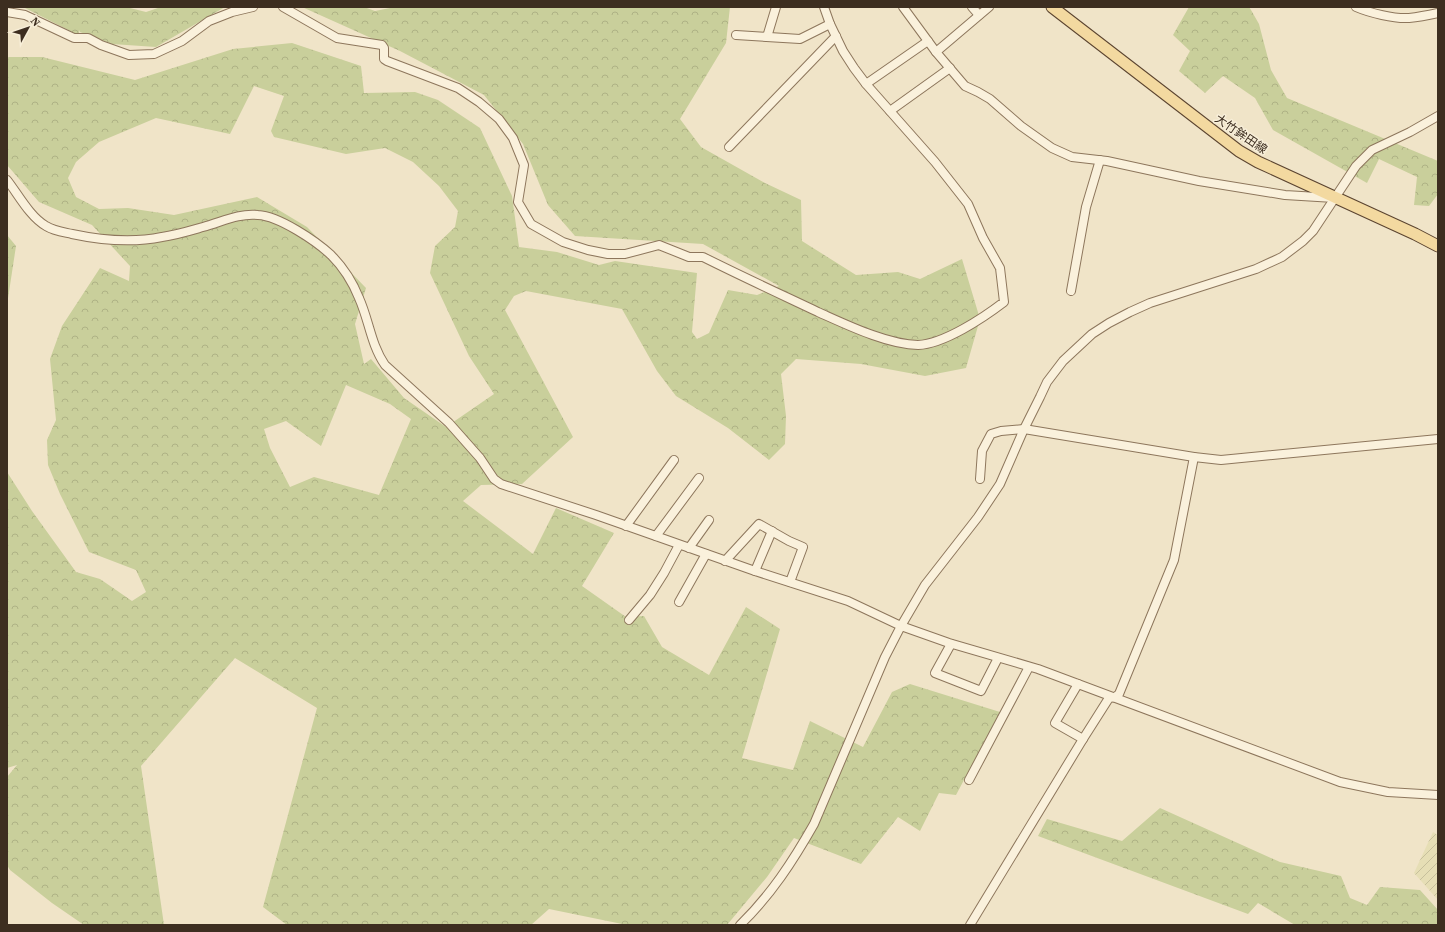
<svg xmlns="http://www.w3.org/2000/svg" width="1445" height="932" font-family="'Source Serif 4','Noto Sans JP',serif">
	<defs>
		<pattern id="farmland-furrows" width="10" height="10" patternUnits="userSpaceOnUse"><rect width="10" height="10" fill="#e6deb5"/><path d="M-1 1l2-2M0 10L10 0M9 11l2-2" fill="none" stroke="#c6bf9b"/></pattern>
		<pattern id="forest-crowns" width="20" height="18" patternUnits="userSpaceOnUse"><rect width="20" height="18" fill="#c9cf9b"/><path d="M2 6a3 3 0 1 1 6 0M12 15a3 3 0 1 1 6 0" fill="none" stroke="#aeb285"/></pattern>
	</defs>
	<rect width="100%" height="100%" fill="#f0e4c8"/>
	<path fill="url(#farmland-furrows)" d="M1433,832L1438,835V900L1414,873Z"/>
	<g fill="url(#forest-crowns)" fill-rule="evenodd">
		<path d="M23,7H126L146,12L161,7H225L156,47L112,44L80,32V30L78,35Z"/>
		<path d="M302,7H364L375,11L395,7H730L726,43L680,119L701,147L765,183L801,200L802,241L856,275L898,272L920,279L962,259L980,319L966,368L925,376L861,364L796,359L781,374L786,416L785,444L769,460L728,428L676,396L657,371L622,309L526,291L514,296L505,310L573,437L522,484L481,485L463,501L533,554L556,508L614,533L582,586L626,617L644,616L662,647L709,675L746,607L780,629L742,758L793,770L810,721L863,747L892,692L910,684L1000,712L956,795L939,793L920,831L898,817L861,864L794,838L767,877L727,925H627L549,909L531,925H287L263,907L317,708L235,658L141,766L164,925H84L52,903L10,870L7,865V777L17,765L7,768V472L32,511L76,572L100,579L132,601L146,592L136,570L89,552L60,494L48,465L47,440L56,420L50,359L62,326L100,268L129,281L130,266L92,225L39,202L7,165V58L9,57H42L135,80L233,49L292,43L361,66L364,93L415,92L438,100L480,128L512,196L519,247L557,252L599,265L615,261L697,273L692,332L697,339L709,333L728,290L757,295L779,286L703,244L575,236L548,205L523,144L484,95L400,51ZM254,86L284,96L271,131L274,137L346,154L385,148L413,162L439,186L458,211L455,227L435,246L430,273L469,356L494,394L446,427L404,398L371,359L364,364L355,324L366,288L307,227L257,197L174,215L128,208L99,209L76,197L68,178L76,162L99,142L156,118L230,134ZM346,385L390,404L411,419L379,495L314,477L290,487L270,448L264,429L286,421L321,446Z"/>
		<path d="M1189,7H1249L1251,10L1259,24L1271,70L1287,98L1438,161V194L1429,206L1414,205L1417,177L1379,159L1367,183L1273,130L1255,98L1223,76L1205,93L1179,71L1190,51L1173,35Z"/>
		<path d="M7,235L16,246L7,305Z"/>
		<path d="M1160,808L1280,862L1341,876L1350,898L1367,905L1380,887L1420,890L1438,910V925H1295L1258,903L1248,914L1038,836L1047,819L1122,841Z"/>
	</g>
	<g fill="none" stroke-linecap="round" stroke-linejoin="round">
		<defs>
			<g id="minor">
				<path d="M283,7L337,38L382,45L384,48V59L387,61L458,88L479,102L499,119L513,138L524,165L518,202L531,224L563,242L588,250L608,254H625L659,245L689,257H703C741,276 780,294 818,312C845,324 888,345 918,345C944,344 983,318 1004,302L1000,268L983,238L968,204L935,162L866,84L854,68L843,51L830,24L824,7"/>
				<path d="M903,7L936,52L965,86L978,92L990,99L1021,126L1052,148L1072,157L1107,161L1199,181L1285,195L1334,198"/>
				<path d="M972,7L979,15"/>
				<path d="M1356,7C1370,13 1394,19 1409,18C1419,17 1429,15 1438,13"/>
				<path d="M7,12L25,15L74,38H88L101,45L129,55L154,54L182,41L209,21L232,12L253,7"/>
				<path d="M736,35L800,39L830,24"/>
				<path d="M767,37L776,7"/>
				<path d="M936,52L989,7"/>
				<path d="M866,84L928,41"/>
				<path d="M890,111L950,68"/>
				<path d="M729,147L836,36"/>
				<path d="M7,180C18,194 30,217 46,226C54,231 63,232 72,234C100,240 133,243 162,237C176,235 189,231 203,227C222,222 238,213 258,215C279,216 316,241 331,255C343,267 353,283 359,298C369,320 371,345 385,365L449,423L480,458L494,479L501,484L596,515L755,571L848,601L901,626L949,643L1038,669L1340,782L1388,792L1438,795"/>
				<path d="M1071,291L1086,207L1100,160"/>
				<path d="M980,479L982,451L991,434L1001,431L1024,429L1194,457L1221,460L1438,439"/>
				<path d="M626,526L674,460"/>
				<path d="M656,536L699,478"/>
				<path d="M689,548L709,520"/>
				<path d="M725,561L759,524L789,541L803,547L790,582"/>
				<path d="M755,571L772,531"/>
				<path d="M679,602L706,554"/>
				<path d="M629,620L650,595L664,573L679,545"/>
				<path d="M951,644L935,673L981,691L998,658"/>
				<path d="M1078,684L1055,723L1083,739"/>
				<path d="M969,780L1029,667"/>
				<path d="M740,925C771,895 793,861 814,824L885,657L901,626L925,585L978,517L1000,484L1024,429L1040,397L1047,382L1063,361L1092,334L1109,323L1130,312L1150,303L1256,269L1282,257L1303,241L1313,231L1356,166L1372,150L1410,132L1438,116"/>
				<path d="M970,925L1083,739L1109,698L1115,697L1119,694L1174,560L1194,457"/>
			</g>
			<path id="major" d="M1052,7L1239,151L1258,162L1415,234L1438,246"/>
		</defs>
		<use href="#minor" stroke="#8d765c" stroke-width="10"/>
		<use href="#major" stroke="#5b4430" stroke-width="13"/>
		<use href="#minor" stroke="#faf1dc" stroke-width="8"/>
		<use href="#major" stroke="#f3d9a0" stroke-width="11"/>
	</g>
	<g text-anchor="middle" stroke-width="3" stroke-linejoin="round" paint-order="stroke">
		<g font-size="12" fill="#3d2e20" stroke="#f7eed8">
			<text transform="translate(1241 134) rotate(34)" y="4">大竹鉾田線</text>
		</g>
	</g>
	<rect width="1445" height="932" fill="none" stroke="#3d2e20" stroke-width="16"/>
	<g transform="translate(28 28) rotate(50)" stroke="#f7eed8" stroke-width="3" paint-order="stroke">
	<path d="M0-3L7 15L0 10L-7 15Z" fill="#3d2e20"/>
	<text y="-6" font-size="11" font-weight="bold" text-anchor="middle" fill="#3d2e20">N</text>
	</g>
</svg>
